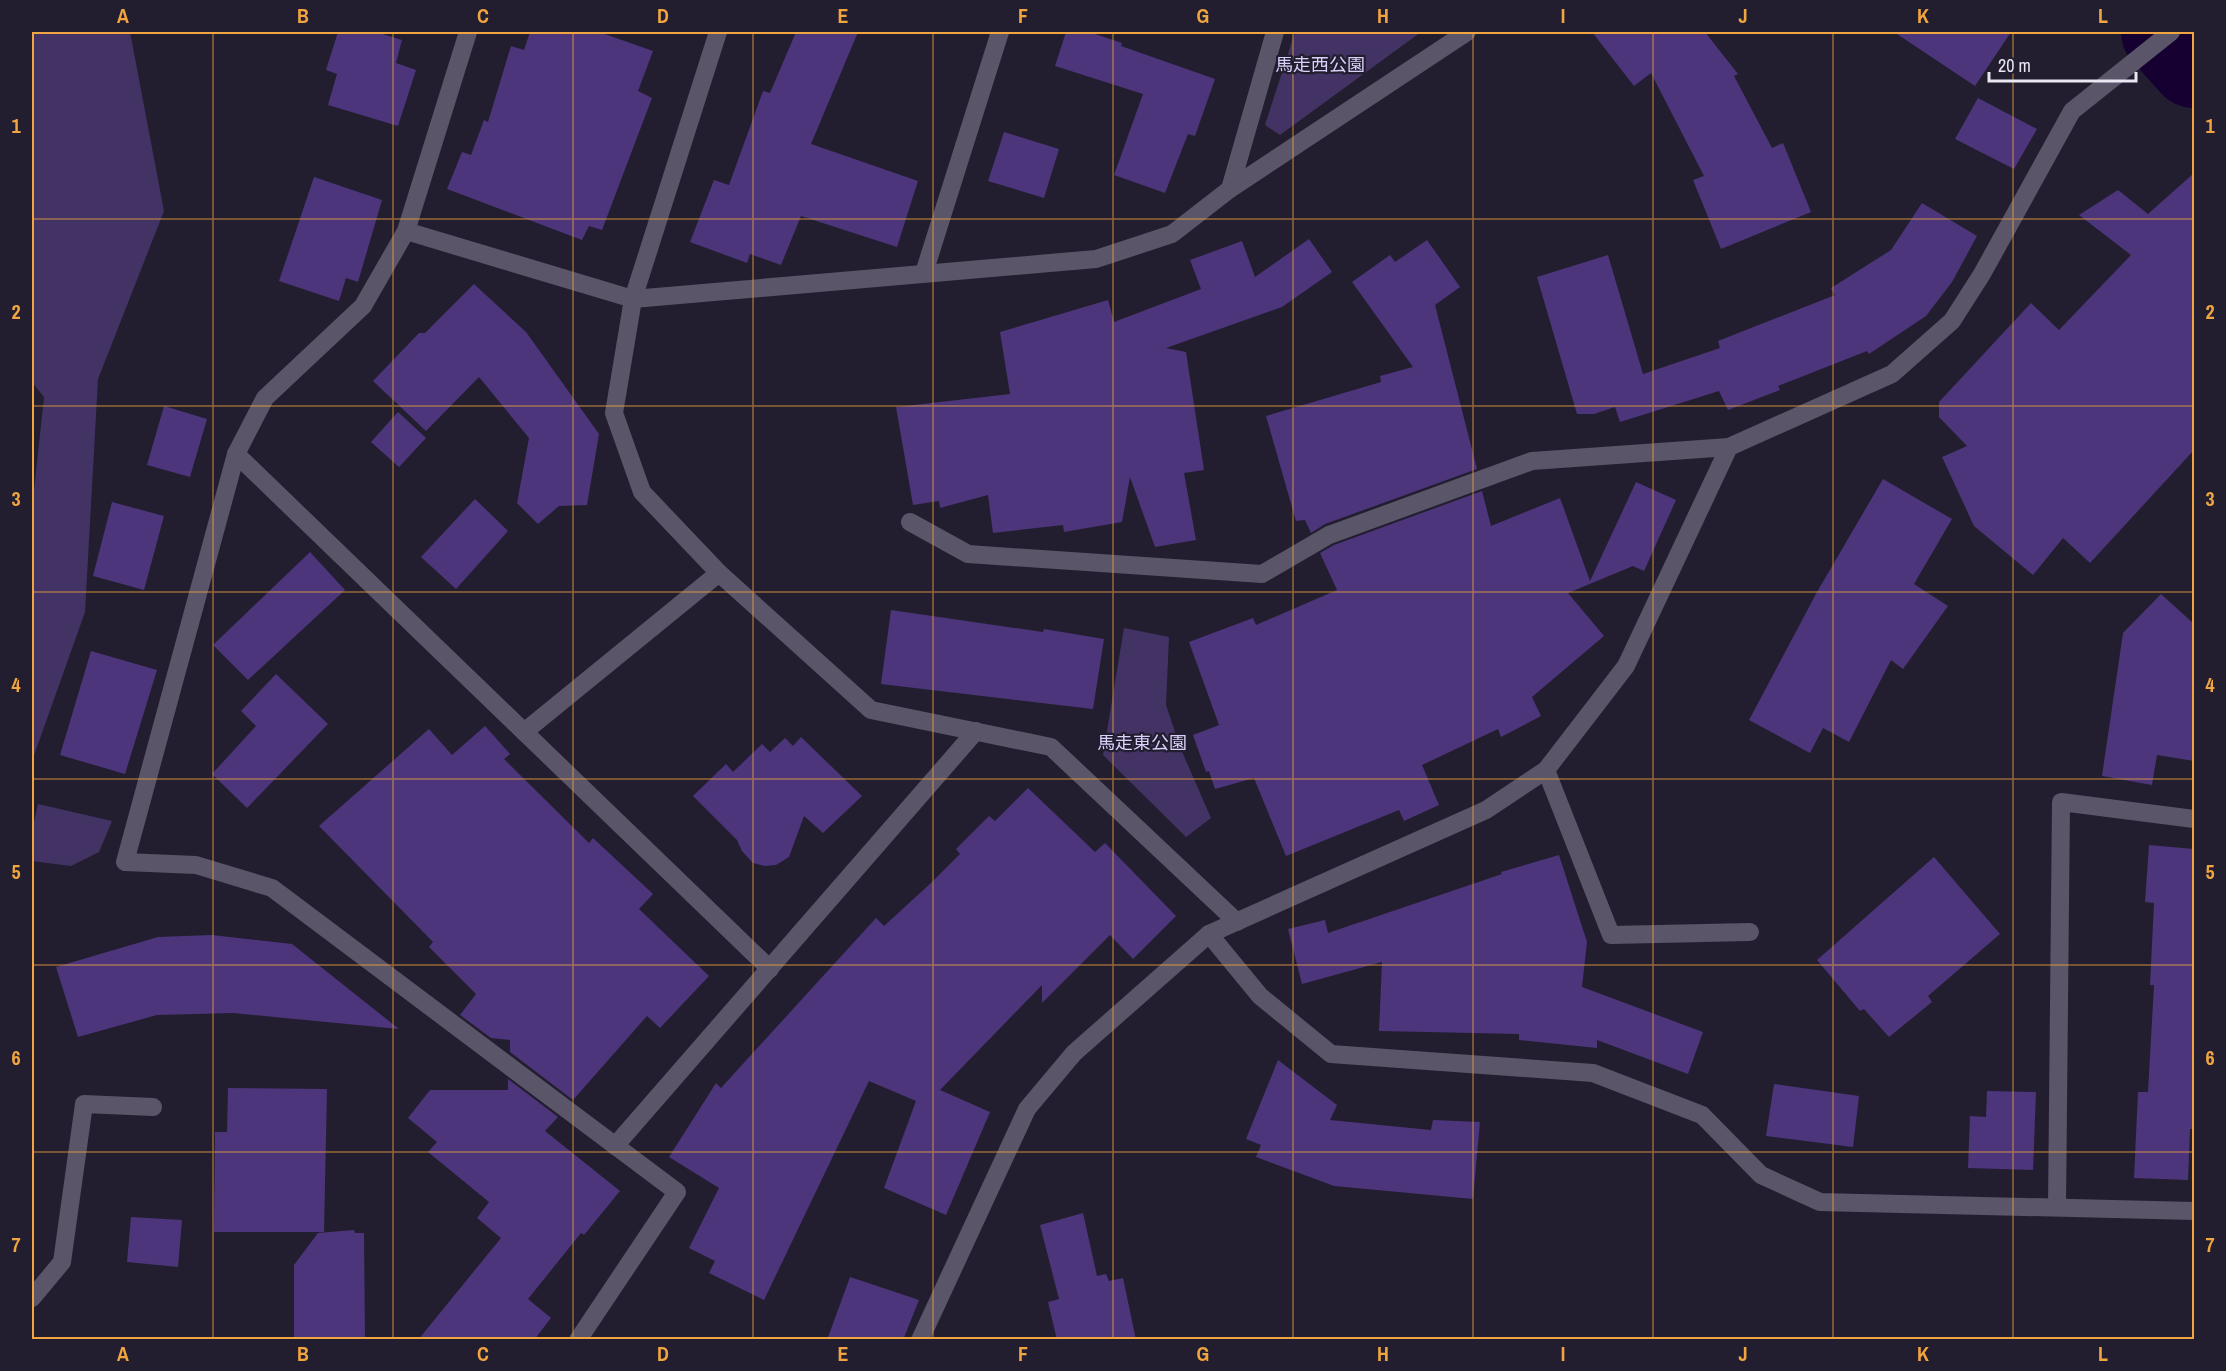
<svg xmlns="http://www.w3.org/2000/svg" width="2226" height="1371" font-family="'Archivo Narrow','Noto Sans JP',sans-serif">
	<rect width="100%" height="100%" fill="#221e2f"/>
	<g fill="#423364">
		<path d="M32,32H130L164,211L98,379L85,612L32,761V509L44,397L32,382Z"/>
		<path d="M1295,32H1421L1280,135L1265,125Z"/>
		<path d="M1124,628L1169,637L1166,705L1180,747L1211,818L1186,837L1103,755Z"/>
		<path d="M38,804L112,821L99,852L71,866L32,861V831Z"/>
	</g>
	<g fill="none" stroke-linecap="round" stroke-linejoin="round">
		<path stroke="#150031" stroke-width="88" d="M2165,32L2194,64"/>
	</g>
	<g fill="#4c357b">
		<path d="M338,32H376L402,40L396,63L416,70L398,126L328,105L337,74L326,70Z"/>
		<path d="M530,32H599L653,51L638,91L652,98L602,230L589,226L582,240L447,189L462,152L471,155L484,120L488,122L511,46L524,50Z"/>
		<path d="M796,32H858L811,144L918,181L897,247L801,216L781,265L750,254L747,263L690,242L714,180L729,185L763,91L770,93Z"/>
		<path d="M1066,32H1089L1122,43L1121,46L1215,79L1195,136L1188,134L1165,193L1114,175L1143,94L1055,66Z"/>
		<path d="M1592,32H1705L1738,74L1734,76L1772,148L1783,143L1811,212L1721,249L1693,180L1704,176L1651,73L1634,86Z"/>
		<path d="M1894,32H2011L1975,86Z"/>
		<path d="M1978,98L2037,129L2014,169L1955,139Z"/>
		<path d="M1004,132L1059,149L1044,198L988,181Z"/>
		<path d="M2194,173V450L2090,563L2063,538L2033,575L1974,526L1942,457L1967,446L1939,417V402L2031,303L2059,330L2131,255L2079,215L2118,190L2148,214Z"/>
		<path d="M314,177L382,200L358,282L346,278L339,301L279,281Z"/>
		<path d="M1922,203L1977,236L1952,282L1926,316L1869,354L1867,351L1778,386L1780,390L1728,410L1719,391L1620,422L1615,407L1594,414H1577L1537,277L1608,255L1643,374L1720,348L1718,341L1835,295L1831,288L1891,250Z"/>
		<path d="M1309,239L1332,272L1282,307L1166,348L1186,352L1204,470L1184,473L1196,540L1155,547L1130,477L1122,522L1064,532L1063,525L993,533L988,495L940,508L939,501L913,505L896,407L1010,394L1000,332L1108,300L1114,322L1201,289L1190,260L1242,241L1255,277Z"/>
		<path d="M1427,240L1460,287L1435,305L1477,469L1325,524L1311,533L1305,520L1296,521L1266,416L1381,382L1380,376L1413,367L1352,282L1390,255L1395,262Z"/>
		<path d="M474,284L526,332L599,434L587,505L559,506L538,524L517,503L529,438L479,377L426,431L373,381L419,333H425Z"/>
		<path d="M164,406L207,419L190,477L147,465Z"/>
		<path d="M398,412L426,438L399,467L371,442Z"/>
		<path d="M1883,479L1952,519L1914,584L1948,606L1903,669L1891,660L1849,742L1823,728L1810,753L1749,720L1817,592Z"/>
		<path d="M1636,482L1676,500L1644,571L1633,566L1568,593L1604,636L1532,697L1541,716L1501,737L1498,729L1422,765L1439,805L1404,821L1399,810L1286,856L1254,778L1215,789L1209,771L1206,772L1193,735L1219,725L1189,642L1253,618L1256,625L1337,590L1320,553L1334,545L1482,491L1491,526L1560,498L1590,581Z"/>
		<path d="M475,499L508,531L456,589L421,557Z"/>
		<path d="M112,502L164,516L144,590L93,576Z"/>
		<path d="M310,552L345,590L248,680L213,645Z"/>
		<path d="M2161,594L2194,624V761L2157,755L2152,785L2102,776L2123,633Z"/>
		<path d="M891,610L1043,632L1044,629L1104,639L1093,709L881,684Z"/>
		<path d="M91,651L157,670L125,774L60,755Z"/>
		<path d="M276,674L328,724L247,808L212,774L256,726L241,711Z"/>
		<path d="M485,726L510,754L504,759L589,843L593,838L653,894L639,909L709,976L660,1028L647,1016L573,1100L510,1052V1040L491,1038L460,1015L476,994L429,947L433,942L319,826L429,729L452,755Z"/>
		<path d="M801,737L862,796L823,833L804,816L789,857L776,865L765,866L753,863L742,851L737,840L693,796L726,764L733,772L762,744L770,752L785,738L793,746Z"/>
		<path d="M1028,788L1095,852L1105,843L1176,916L1133,959L1110,935L1042,1003V985L940,1090L990,1112L946,1215L884,1188L916,1101L869,1081L764,1300L709,1273L715,1261L689,1248L719,1188L669,1157L716,1083L721,1088L876,918L884,926L932,882L960,854L956,849L989,816L995,821Z"/>
		<path d="M2149,845L2194,849V1129H2190L2188,1180L2134,1178L2138,1092H2148L2154,985H2150L2154,903L2145,902Z"/>
		<path d="M1559,855L1587,942L1582,987L1703,1032L1688,1074L1597,1040V1048L1519,1040V1034L1379,1031L1382,962L1302,984L1288,929L1325,920L1328,933L1502,874L1501,872Z"/>
		<path d="M1934,857L2000,934L1928,996L1932,1002L1889,1037L1864,1009L1860,1011L1817,960Z"/>
		<path d="M212,935L292,944L399,1029L233,1013L157,1015L78,1037L56,967L158,937Z"/>
		<path d="M1278,1060L1337,1105L1330,1120L1431,1130L1433,1120L1480,1122L1473,1199L1334,1186L1256,1157L1261,1145L1246,1139Z"/>
		<path d="M508,1079L558,1117L545,1131L620,1191L584,1235L581,1233L528,1299L551,1318L534,1340H418L501,1238L477,1218L489,1202L428,1152L437,1142L408,1118L430,1090H508Z"/>
		<path d="M1774,1084L1859,1096L1853,1147L1766,1136Z"/>
		<path d="M228,1088L327,1089L324,1232H214L215,1132H227Z"/>
		<path d="M1987,1091L2036,1092L2033,1170L1968,1168L1970,1116L1986,1117Z"/>
		<path d="M1083,1213L1097,1276L1106,1274L1109,1281L1123,1278L1136,1340H1057L1048,1302L1059,1299L1040,1225Z"/>
		<path d="M131,1217L182,1220L178,1267L127,1262Z"/>
		<path d="M354,1230L355,1233H364L365,1340H294V1265L318,1233Z"/>
		<path d="M850,1277L919,1300L903,1340H827Z"/>
	</g>
	<g fill="none" stroke-linecap="round" stroke-linejoin="round">
		<g stroke="#5a5569" stroke-width="18">
			<path d="M468,32L406,231L363,306L265,398L236,454L125,862L196,865L272,888L677,1192L578,1340"/>
			<path d="M718,32L633,299L614,413L642,492L719,573L871,710L1051,747L1237,922"/>
			<path d="M1230,189L1467,32"/>
			<path d="M406,231L633,299L1096,259L1172,234L1230,189L1275,32"/>
			<path d="M924,273L1000,32"/>
			<path d="M236,454L770,969"/>
			<path d="M910,522L968,554L1262,574L1329,535L1532,461L1729,447"/>
			<path d="M524,732L719,573"/>
			<path d="M1546,770L1611,935L1750,932"/>
			<path d="M1209,934L1260,996L1331,1054L1593,1073L1702,1115L1761,1175L1820,1202L2194,1211"/>
			<path d="M615,1146L976,731"/>
			<path d="M2057,1207L2061,802L2194,819"/>
			<path d="M32,1298L62,1262L84,1104L153,1107"/>
			<path d="M920,1340L1027,1109L1074,1053L1209,934L1486,810L1546,770L1626,666L1729,447L1892,374L1952,321L1982,274L2072,111L2171,32"/>
		</g>
	</g>
	<path fill="none" stroke="#f1a540" stroke-width="1.5" stroke-opacity="0.55" d="M213,32V1340M393,32V1340M573,32V1340M753,32V1340M933,32V1340M1113,32V1340M1293,32V1340M1473,32V1340M1653,32V1340M1833,32V1340M2013,32V1340M32,219H2194M32,406H2194M32,592H2194M32,779H2194M32,965H2194M32,1152H2194"/>
	<g text-anchor="middle" stroke-width="4.5" stroke-linejoin="round" paint-order="stroke">
		<g font-size="18" fill="#dad0fa" stroke="#221e2f">
			<text x="1320" y="71">馬走西公園</text>
			<text x="1142" y="749">馬走東公園</text>
		</g>
	</g>
	<rect width="2226" height="1371" fill="none" stroke="#221e2f" stroke-width="66"/>
	<path d="M1989 72v9h147v-9" fill="none" stroke="#eae7f3" stroke-width="3"/>
	<text x="1998" y="72" font-size="18" fill="#eae7f3" stroke="#221e2f" stroke-width="4.5" paint-order="stroke">20 m</text>
	<rect x="33" y="33" width="2160" height="1305" fill="none" stroke="#f1a540" stroke-width="2"/>
	<g font-size="20" text-anchor="middle" font-weight="bold" fill="#f1a540">
		<text x="123" y="23">A</text>
		<text x="303" y="23">B</text>
		<text x="483" y="23">C</text>
		<text x="663" y="23">D</text>
		<text x="843" y="23">E</text>
		<text x="1023" y="23">F</text>
		<text x="1203" y="23">G</text>
		<text x="1383" y="23">H</text>
		<text x="1563" y="23">I</text>
		<text x="1743" y="23">J</text>
		<text x="1923" y="23">K</text>
		<text x="2103" y="23">L</text>
		<text x="16" y="133">1</text>
		<text x="2210" y="133">1</text>
		<text x="16" y="319">2</text>
		<text x="2210" y="319">2</text>
		<text x="16" y="506">3</text>
		<text x="2210" y="506">3</text>
		<text x="16" y="692">4</text>
		<text x="2210" y="692">4</text>
		<text x="16" y="879">5</text>
		<text x="2210" y="879">5</text>
		<text x="16" y="1065">6</text>
		<text x="2210" y="1065">6</text>
		<text x="16" y="1252">7</text>
		<text x="2210" y="1252">7</text>
		<text x="123" y="1361">A</text>
		<text x="303" y="1361">B</text>
		<text x="483" y="1361">C</text>
		<text x="663" y="1361">D</text>
		<text x="843" y="1361">E</text>
		<text x="1023" y="1361">F</text>
		<text x="1203" y="1361">G</text>
		<text x="1383" y="1361">H</text>
		<text x="1563" y="1361">I</text>
		<text x="1743" y="1361">J</text>
		<text x="1923" y="1361">K</text>
		<text x="2103" y="1361">L</text>
	</g>
</svg>
